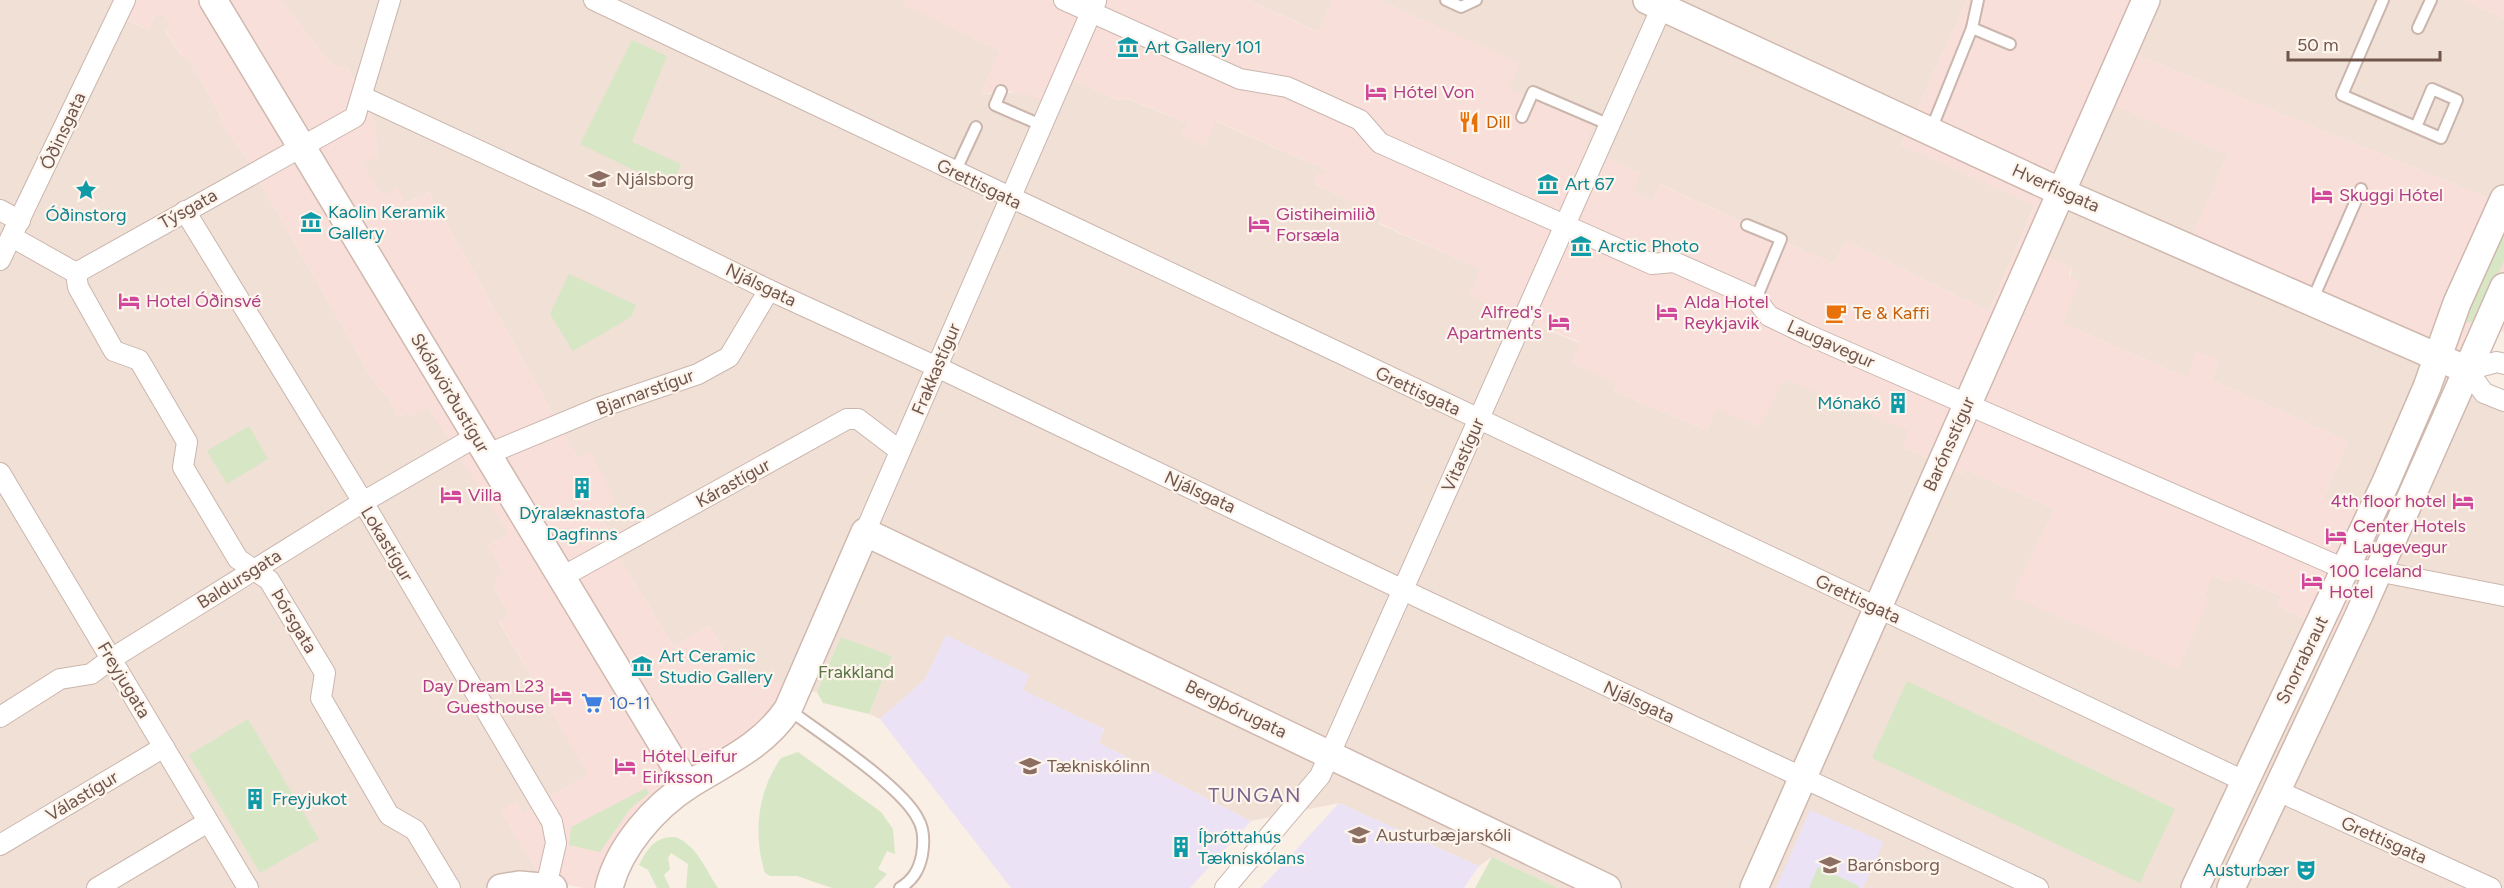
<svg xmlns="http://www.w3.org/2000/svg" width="2504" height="888" font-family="Figtree,sans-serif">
	<rect width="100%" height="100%" fill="#faefe5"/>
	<g fill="#f1e0d5">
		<path d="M0,0H127L119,17L149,30L155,16L165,15L171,26L165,30L182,57L186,56L211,98L223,119L219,120L245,156L378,389L380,388L385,396L387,395L398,417L408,412L410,416L428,407L463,460L508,533L488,545L503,572L499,585L494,588L510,615L499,622L589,775L552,795L525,814L501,811L543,881L531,888H0Z"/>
		<path d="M281,0H906L904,5L1000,51L981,94L1021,92L1065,77L1118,100L1128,99L1187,123L1204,146L1215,121L1326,170L1324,175L1319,173L1314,184L1382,215L1379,224L1481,269L1470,296L1579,343L1618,383L1614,392L1707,430L1716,409L1783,378L1910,431L1903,447L1962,474L1964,469L2054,509L2013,596L2178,668L2209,598L2204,595L2212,575L2228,582L2236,577L2281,596L2277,606L2339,636L2324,498L2348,441L2212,380L2219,359L2187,377L2062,323L2072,268L2024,246L2096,97L2228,155L2189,243L2433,352L2450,383L2504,407V888H1558L1492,857L1479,866L1339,803L1251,821L1099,743L1104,729L1022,690L1028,675L946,636L925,679L880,719L869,714L892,656L841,637L817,692L793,689L734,667L709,625L674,647L613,547L610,533L597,512L590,452L578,458L429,192L405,203L381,193L362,164L376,126L348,69L331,64Z"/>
		<path d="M1249,0H1333L1319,32Z"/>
		<path d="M1378,0H1967L1901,145L2035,205L1989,311L1846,241L1834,264L1660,184L1653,200L1633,192L1640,173L1583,148L1593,126L1508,89L1519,63Z"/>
		<path d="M2138,0H2462L2504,18V204L2118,47Z"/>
	</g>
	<g fill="#f9dfda">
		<path d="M127,0H281L331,64L347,68L376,126L378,156L363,164L381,193L385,195L397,188L406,203L429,192L578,458L590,451L616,501L598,513L610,533L613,547L674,647L709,625L735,667L793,689L784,707L705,770L605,888H584L543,881L500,811L516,801L525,814L552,795L588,775L499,621L510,615L494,588L498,585L494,578L503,572L488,545L508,533L428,407L410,417L408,412L398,417L387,396L385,397L381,388L378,389L245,156L219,120L223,118L211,98L186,56L183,58L165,29L171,26L165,16H155L149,30L138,25L119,17Z"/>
		<path d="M906,0H1249L1318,32L1333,0H1378L1520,63L1509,89L1593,126L1584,148L1640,173L1633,192L1653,200L1659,184L1834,264L1846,241L1989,311L2035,206L1901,145L1967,0H2138L2118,47L2504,204V332L2478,320L2460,363L2188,244L2228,155L2097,98L2025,246L2072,268L2069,276L2080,281L2062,323L2187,377L2196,351L2219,359L2212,380L2348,441L2324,498L2390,526L2340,636L2277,606L2281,596L2236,577L2230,583L2213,575L2204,595L2210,598L2178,669L2012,596L2054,509L1964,469L1962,474L1903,447L1909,431L1784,379L1760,427L1717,409L1707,430L1614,392L1618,383L1571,364L1579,342L1469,296L1480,269L1379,223L1382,215L1314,184L1319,172L1324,175L1326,170L1216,121L1204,146L1181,136L1187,123L1129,99L1119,100L1065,78L1052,105L1022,92L1020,95L1010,91L981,94L1000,51L903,5Z"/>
		<path d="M2462,0H2504V18Z"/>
	</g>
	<g fill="#ece2f6">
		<path d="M946,635L1029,675L1023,690L1104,729L1099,743L1251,821L1190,888H1011L880,719L925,679Z"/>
		<path d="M1339,803L1479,866L1464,888H1261Z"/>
		<path d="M1810,810L1884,842L1863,888H1776Z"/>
	</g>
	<g fill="#d7e6c5">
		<path d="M632,40L667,56L632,142L681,164L671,188L580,144Z"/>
		<path d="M2504,221V261L2477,319L2470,323L2465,320L2464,313Z"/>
		<path d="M569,274L636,305L631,317L573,351L550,314Z"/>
		<path d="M249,426L268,459L227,484L207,451Z"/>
		<path d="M841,637L892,656L869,714L823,703L817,692Z"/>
		<path d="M1907,681L2175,809L2140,883L1872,758Z"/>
		<path d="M248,719L319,839L260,873L189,755Z"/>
		<path d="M798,752L881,812L893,829L895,854L887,851L878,869L887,874L874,888H832L797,876H770L765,873C753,835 757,792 781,758Z"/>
		<path d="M646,788L649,793L630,809L600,852L569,845L571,827Z"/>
		<path d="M675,837C696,844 706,870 718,888H686L688,864L671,853L668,858L670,869L664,875L670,888H657L648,870L639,865C647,849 655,836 675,837Z"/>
		<path d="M1492,857L1558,888H1475Z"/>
		<path d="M1818,867L1859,886L1858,888H1809Z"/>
	</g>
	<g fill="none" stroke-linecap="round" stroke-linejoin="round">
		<defs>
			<g id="lane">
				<path d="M1446,0L1461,7L1476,0"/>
				<path d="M2383,0L2342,95L2441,138L2457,100L2432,89L2416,127"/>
				<path d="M1972,28L1978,0"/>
				<path d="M2418,28L2431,0"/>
				<path d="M1001,91L995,105L1041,125"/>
				<path d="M1522,117L1533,92L1610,125"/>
				<path d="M1931,130L1972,28L2010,44"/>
				<path d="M955,172L976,127"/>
				<path d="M1747,225L1781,239L1756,299"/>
				<path d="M2312,301L2361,189"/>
				<path d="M788,709C820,733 902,786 918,819C924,829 924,843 922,855C919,870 913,880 900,888"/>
			</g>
			<g id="street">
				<path d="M594,0L2244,781"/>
				<path d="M1064,0L1240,79L1287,87L1360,120L1380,143L1652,264L1674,262L1755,298L1769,316L1806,334L2333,564L2346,569L2377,571L2504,596"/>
				<path d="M363,97L596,205L769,290L937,367L1422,599L2038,888"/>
				<path d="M0,210L20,221"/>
				<path d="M185,211L363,502L552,822L556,843L546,887"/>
				<path d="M12,237L76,273"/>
				<path d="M0,260L125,0"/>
				<path d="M76,273L78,287L114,351L139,360L187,442L183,467L238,559L269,580L325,673L321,698L389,815L415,830L450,888"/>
				<path d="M76,273L355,117L390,0"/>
				<path d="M2504,364L2497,362L2467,370L2484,393L2504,401"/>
				<path d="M488,454L601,407L698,374L729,357L769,290"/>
				<path d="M0,473L248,888"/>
				<path d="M865,532L1096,1"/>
				<path d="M562,577L847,419H858L900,451"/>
				<path d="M0,717L60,679L91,674L111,659L363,502L477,436"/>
				<path d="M2278,791L2491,888"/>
				<path d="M0,845L164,747"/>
				<path d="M97,888L208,822"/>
				<path d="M1225,888L1320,776L1665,0"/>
			</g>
			<g id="secondary">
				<path d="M213,0L687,785"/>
				<path d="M1647,0L2061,192L2467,370"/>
				<path d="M501,888L519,885L553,888"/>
				<path d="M609,888C619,847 654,807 690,784C727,761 763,746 788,709L865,532L1607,888"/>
				<path d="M1754,888L2146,0"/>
				<path d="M2195,888L2386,482L2427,387L2457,303L2504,199"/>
				<path d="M2231,888L2359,615L2504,287"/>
			</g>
		</defs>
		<use href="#lane" stroke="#cab6ad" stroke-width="14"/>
		<use href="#street" stroke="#cab6ad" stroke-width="22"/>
		<use href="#secondary" stroke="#cfb8ae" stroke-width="30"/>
		<use href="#lane" stroke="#fff" stroke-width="10"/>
		<use href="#street" stroke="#fff" stroke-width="20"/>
		<use href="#secondary" stroke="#fff" stroke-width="27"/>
	</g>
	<defs>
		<symbol id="museum-bare" viewBox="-9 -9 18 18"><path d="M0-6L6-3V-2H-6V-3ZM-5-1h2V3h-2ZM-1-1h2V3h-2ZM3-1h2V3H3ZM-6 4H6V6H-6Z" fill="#0f9aa8" stroke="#fdf4eb" stroke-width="2.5" paint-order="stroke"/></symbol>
		<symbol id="hotel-bare" viewBox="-9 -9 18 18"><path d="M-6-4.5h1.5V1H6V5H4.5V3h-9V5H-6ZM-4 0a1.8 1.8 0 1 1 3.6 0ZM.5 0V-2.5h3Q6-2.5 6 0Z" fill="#d1479c" stroke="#fdf4eb" stroke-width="2.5" paint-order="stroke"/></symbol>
		<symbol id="restaurant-bare" viewBox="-9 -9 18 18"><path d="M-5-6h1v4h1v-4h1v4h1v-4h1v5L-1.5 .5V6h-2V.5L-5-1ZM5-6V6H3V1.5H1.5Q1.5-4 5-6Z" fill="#e8710a" stroke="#fdf4eb" stroke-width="2.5" paint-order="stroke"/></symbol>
		<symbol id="school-bare" viewBox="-9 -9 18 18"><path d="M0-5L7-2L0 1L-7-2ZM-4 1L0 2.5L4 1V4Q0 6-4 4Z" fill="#8d6e63" stroke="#fdf4eb" stroke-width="2.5" paint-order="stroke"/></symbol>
		<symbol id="sight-bare" viewBox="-9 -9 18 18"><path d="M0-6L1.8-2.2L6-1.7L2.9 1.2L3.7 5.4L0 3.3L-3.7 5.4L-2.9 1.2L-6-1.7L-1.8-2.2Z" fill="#0f9aa8" stroke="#fdf4eb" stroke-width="2.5" paint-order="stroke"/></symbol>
		<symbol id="cafe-bare" viewBox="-9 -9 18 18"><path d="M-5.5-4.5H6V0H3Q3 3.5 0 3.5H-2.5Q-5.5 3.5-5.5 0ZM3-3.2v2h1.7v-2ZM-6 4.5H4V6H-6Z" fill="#e8710a" stroke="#fdf4eb" stroke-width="2.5" paint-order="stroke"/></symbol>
		<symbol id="building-bare" viewBox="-9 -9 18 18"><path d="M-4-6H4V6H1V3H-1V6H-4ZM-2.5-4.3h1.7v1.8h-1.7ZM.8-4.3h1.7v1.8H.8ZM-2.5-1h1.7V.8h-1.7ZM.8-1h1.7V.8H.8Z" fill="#0f9aa8" stroke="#fdf4eb" stroke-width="2.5" paint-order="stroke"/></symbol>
		<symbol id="supermarket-bare" viewBox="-9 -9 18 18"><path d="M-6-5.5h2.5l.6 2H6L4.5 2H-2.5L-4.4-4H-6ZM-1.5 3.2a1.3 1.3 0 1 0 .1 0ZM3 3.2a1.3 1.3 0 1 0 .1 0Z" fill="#3f7fe0" stroke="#fdf4eb" stroke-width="2.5" paint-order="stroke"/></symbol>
		<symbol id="university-bare" viewBox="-9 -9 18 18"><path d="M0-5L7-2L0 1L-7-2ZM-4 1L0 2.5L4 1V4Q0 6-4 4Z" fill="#8d6e63" stroke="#fdf4eb" stroke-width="2.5" paint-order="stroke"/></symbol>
		<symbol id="theatre-bare" viewBox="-9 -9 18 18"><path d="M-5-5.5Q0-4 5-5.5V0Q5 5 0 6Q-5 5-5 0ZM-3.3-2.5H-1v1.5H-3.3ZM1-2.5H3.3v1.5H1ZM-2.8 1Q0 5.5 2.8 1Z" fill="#0f9aa8" stroke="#fdf4eb" stroke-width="2.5" paint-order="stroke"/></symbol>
	</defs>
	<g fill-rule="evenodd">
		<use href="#museum-bare" x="1113" y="32" width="30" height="30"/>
		<use href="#hotel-bare" x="1361" y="77" width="30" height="30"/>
		<use href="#restaurant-bare" x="1454" y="107" width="30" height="30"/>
		<use href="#school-bare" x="584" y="164" width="30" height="30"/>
		<use href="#museum-bare" x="1533" y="169" width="30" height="30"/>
		<use href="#sight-bare" x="71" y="175" width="30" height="30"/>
		<use href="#hotel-bare" x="2307" y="180" width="30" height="30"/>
		<use href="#museum-bare" x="296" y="207" width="30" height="30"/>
		<use href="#hotel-bare" x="1244" y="209" width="30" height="30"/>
		<use href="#museum-bare" x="1566" y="231" width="30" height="30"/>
		<use href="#hotel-bare" x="114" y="286" width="30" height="30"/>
		<use href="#hotel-bare" x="1652" y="297" width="30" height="30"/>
		<use href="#cafe-bare" x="1821" y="298" width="30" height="30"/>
		<use href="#hotel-bare" x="1544" y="307" width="30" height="30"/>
		<use href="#building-bare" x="1883" y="388" width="30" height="30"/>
		<use href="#building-bare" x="567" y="473" width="30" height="30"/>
		<use href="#hotel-bare" x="436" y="480" width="30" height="30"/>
		<use href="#hotel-bare" x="2448" y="486" width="30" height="30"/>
		<use href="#hotel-bare" x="2321" y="521" width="30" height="30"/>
		<use href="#hotel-bare" x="2297" y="566" width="30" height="30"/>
		<use href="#museum-bare" x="627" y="651" width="30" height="30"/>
		<use href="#hotel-bare" x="546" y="681" width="30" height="30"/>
		<use href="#supermarket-bare" x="577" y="688" width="30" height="30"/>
		<use href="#hotel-bare" x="610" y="751" width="30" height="30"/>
		<use href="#university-bare" x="1015" y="751" width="30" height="30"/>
		<use href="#building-bare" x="240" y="784" width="30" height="30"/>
		<use href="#school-bare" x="1344" y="820" width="30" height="30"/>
		<use href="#building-bare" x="1166" y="832" width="30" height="30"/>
		<use href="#school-bare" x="1815" y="850" width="30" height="30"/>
		<use href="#theatre-bare" x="2291" y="855" width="30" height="30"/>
	</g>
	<g text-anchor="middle" stroke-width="4.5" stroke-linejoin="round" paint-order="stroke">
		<g font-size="18" fill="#0d838f" stroke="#fdf4eb" text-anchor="start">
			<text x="1145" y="53">Art Gallery 101</text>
			<text x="1565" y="190">Art 67</text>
			<text x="328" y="218">Kaolin Keramik<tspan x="328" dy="21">Gallery</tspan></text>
			<text x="86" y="221" text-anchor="middle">Óðinstorg</text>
			<text x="1598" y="252">Arctic Photo</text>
			<text x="1881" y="409" text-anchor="end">Mónakó</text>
			<text x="582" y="519" text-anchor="middle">Dýralæknastofa<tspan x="582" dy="21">Dagfinns</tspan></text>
			<text x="659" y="662">Art Ceramic<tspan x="659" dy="21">Studio Gallery</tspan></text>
			<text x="272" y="805">Freyjukot</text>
			<text x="1198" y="843">Íþróttahús<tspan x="1198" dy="21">Tækniskólans</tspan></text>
			<text x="2289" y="876" text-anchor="end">Austurbær</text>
		</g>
		<g font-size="18" fill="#b23c85" stroke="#fdf4eb" text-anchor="start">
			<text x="1393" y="98">Hótel Von</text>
			<text x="2339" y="201">Skuggi Hótel</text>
			<text x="1276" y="220">Gistiheimilið<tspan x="1276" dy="21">Forsæla</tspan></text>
			<text x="146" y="307">Hotel Óðinsvé</text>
			<text x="1684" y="308">Alda Hotel<tspan x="1684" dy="21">Reykjavik</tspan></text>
			<text x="1542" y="318" text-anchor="end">Alfred's<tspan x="1542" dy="21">Apartments</tspan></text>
			<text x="468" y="501">Villa</text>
			<text x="2446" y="507" text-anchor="end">4th floor hotel</text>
			<text x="2353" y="532">Center Hotels<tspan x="2353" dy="21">Laugevegur</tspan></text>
			<text x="2329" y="577">100 Iceland<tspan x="2329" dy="21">Hotel</tspan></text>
			<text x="544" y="692" text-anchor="end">Day Dream L23<tspan x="544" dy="21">Guesthouse</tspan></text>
			<text x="642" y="762">Hótel Leifur<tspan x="642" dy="21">Eiríksson</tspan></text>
		</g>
		<g font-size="18" fill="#c56008" stroke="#fdf4eb" text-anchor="start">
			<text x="1486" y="128">Dill</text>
			<text x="1853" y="319">Te &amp; Kaffi</text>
		</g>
		<g font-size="18" fill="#70554d" stroke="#fdf4eb">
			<text transform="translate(63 131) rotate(-65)" y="6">Óðinsgata</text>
			<text transform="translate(979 184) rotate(26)" y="6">Grettisgata</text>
			<text transform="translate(2056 188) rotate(24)" y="6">Hverfisgata</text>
			<text transform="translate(188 209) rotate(-29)" y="6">Týsgata</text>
			<text transform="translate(761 285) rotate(26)" y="6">Njálsgata</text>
			<text transform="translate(1831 344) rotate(24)" y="6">Laugavegur</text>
			<text transform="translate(936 369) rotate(-67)" y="6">Frakkastígur</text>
			<text transform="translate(1418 391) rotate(25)" y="6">Grettisgata</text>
			<text transform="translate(645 392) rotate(-20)" y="6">Bjarnarstígur</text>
			<text transform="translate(450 393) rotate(59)" y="6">Skólavörðustígur</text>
			<text transform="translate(1949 444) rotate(-66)" y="6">Barónsstígur</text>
			<text transform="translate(1463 455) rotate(-66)" y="6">Vitastígur</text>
			<text transform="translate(733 483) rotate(-29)" y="6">Kárastígur</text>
			<text transform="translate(1200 492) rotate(25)" y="6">Njálsgata</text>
			<text transform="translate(387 544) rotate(59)" y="6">Lokastígur</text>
			<text transform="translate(239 579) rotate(-32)" y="6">Baldursgata</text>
			<text transform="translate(1858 599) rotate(25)" y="6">Grettisgata</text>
			<text transform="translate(294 621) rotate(59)" y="6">Þórsgata</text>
			<text transform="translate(2302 660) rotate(-64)" y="6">Snorrabraut</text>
			<text transform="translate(124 680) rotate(59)" y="6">Freyjugata</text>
			<text transform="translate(1639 702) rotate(25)" y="6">Njálsgata</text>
			<text transform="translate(1236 709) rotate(26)" y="6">Bergþórugata</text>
			<text transform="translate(82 796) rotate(-31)" y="6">Válastígur</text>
			<text transform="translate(2384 840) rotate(24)" y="6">Grettisgata</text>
		</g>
		<g font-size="18" fill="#785e54" stroke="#fdf4eb" text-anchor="start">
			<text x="616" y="185">Njálsborg</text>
			<text x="1047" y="772">Tækniskólinn</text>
			<text x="1376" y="841">Austurbæjarskóli</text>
			<text x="1847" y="871">Barónsborg</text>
		</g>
		<g font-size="18" fill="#5a7546" stroke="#fdf4eb">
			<text x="856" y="678">Frakkland</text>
		</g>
		<g font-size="18" fill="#366cbe" stroke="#fdf4eb" text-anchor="start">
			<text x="609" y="709">10-11</text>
		</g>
		<g font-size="20" letter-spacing="1.5" fill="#7a658c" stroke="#fdf4eb">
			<text x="1255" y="802">TUNGAN</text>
		</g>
	</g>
	<path d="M2288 51v9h152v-9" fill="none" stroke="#70554d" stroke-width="3"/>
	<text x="2297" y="51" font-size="18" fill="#70554d" stroke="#fdf4eb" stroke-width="4.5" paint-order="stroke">50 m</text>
</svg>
